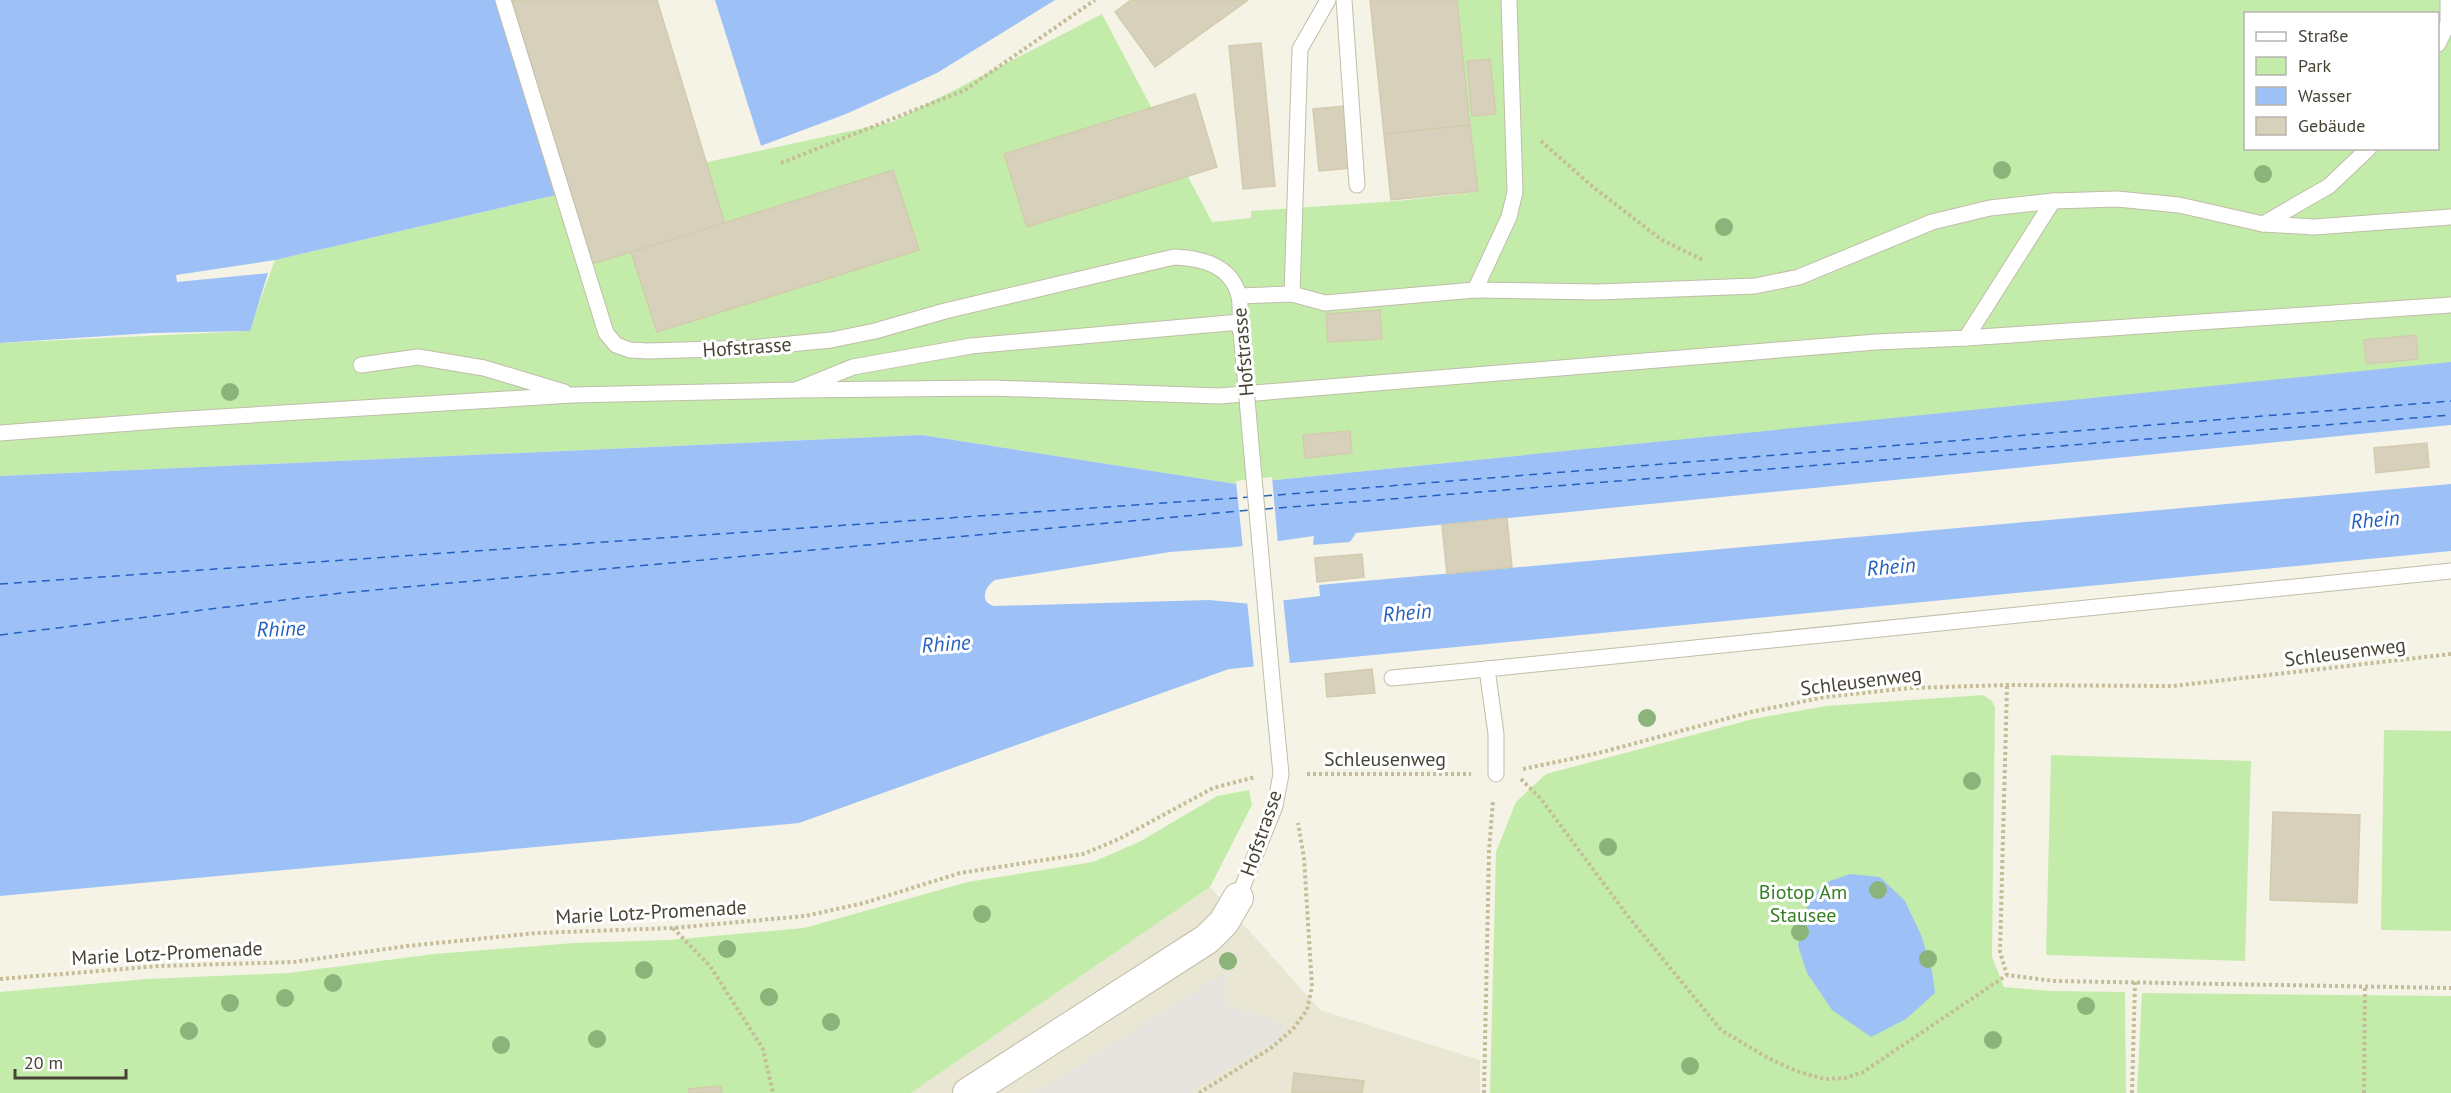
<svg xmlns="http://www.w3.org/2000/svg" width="2451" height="1093" font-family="'PT Sans',sans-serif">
	<rect width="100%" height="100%" fill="#f5f3e6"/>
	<path fill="#e9e6d4" d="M1210,887L1320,1010L1480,1060V1093H911Z"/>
	<g fill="#c3ecab" fill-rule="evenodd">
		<path d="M1457,0H2451V363L1236,484L922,435L0,476V343L249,331L275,260L569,192L892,122L1102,14L1212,222L1251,218V211L1397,201L1478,192ZM2246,14H2438V148H2246Z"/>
		<path d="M1983,695L1991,700L1995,707L1992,957L2004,987L2051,991L2125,992L2126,1093H1490L1496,852L1516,802L1546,774L1753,719L1826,706Z"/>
		<path d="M2384,730L2451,731V931L2381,930Z"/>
		<path d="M2051,755L2251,761L2245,961L2046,955Z"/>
		<path d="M1249,790L1252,805L1210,887L911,1093H0V992L147,979L288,973L434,954L574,943L669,940L804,928L968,882L1093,862L1141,841L1217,796Z"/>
		<path d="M2142,993L2451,996V1093H2137Z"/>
	</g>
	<path fill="#e5e4df" d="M1227,971L1225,1005L1284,1023L1281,1037L1188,1093H1035Z"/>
	<g fill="#9dc1f7">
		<path d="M0,0H510L569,192L275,260L176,275L177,282L268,273L250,331L151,333L0,343Z"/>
		<path d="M715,0H1055L937,73L846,114L761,146Z"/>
		<path d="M2451,362V425L1356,533L1350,542L1313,545L1314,536L1236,547L1170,552L995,580C984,587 979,603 995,606L1209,600L1252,604L1320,596L1319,585L2451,484V551L1229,669L799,823L0,896V476L922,435L1236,484Z"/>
		<path d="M1850,874L1880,877L1905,901L1921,935L1932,971L1935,993L1906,1019L1871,1037L1832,1010L1807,973L1798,946L1803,916L1813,895L1827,882Z"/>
	</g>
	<g fill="#f5f3e6">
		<path d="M1272,477L1278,544L1243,549L1236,481Z"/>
		<path d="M1283,597L1290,665L1254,669L1247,600Z"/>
	</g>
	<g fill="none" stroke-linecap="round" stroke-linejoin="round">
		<g stroke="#2460be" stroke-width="1.5" stroke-dasharray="8 6" stroke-linecap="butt">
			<path d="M1264,496L2451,401"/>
			<path d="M1265,509L2451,415"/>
			<path d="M0,584L1250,497"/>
			<path d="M0,635L341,593L1251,510"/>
		</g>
	</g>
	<g fill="#d7d1bb" stroke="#d3cbad" stroke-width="1.5">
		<path d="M510,0H657L725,224L591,264Z"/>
		<path d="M1131,0H1248L1155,67L1115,12Z"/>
		<path d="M1370,0H1457L1470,125L1384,134Z"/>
		<path d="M1261,43L1275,186L1243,189L1229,46Z"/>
		<path d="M1490,59L1496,114L1472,116L1467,61Z"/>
		<path d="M1195,94L1217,167L1027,227L1004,154Z"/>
		<path d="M1345,106L1351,168L1319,171L1313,109Z"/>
		<path d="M1470,125L1478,191L1391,200L1384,134Z"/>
		<path d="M893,170L919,250L657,332L631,252Z"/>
		<path d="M1380,310L1382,339L1328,342L1326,314Z"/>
		<path d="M2416,335L2418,359L2366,364L2364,340Z"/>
		<path d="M1350,431L1352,453L1305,458L1303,435Z"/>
		<path d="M2427,443L2429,467L2376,473L2374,448Z"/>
		<path d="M1507,518L1512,567L1447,574L1442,525Z"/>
		<path d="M1362,554L1364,577L1317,582L1315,558Z"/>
		<path d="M1372,669L1375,693L1327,697L1325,674Z"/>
		<path d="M2273,812L2360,815L2357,903L2270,900Z"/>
		<path d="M1294,1073L1364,1081L1362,1093H1292Z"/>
		<path d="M721,1086L722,1093H689L688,1089Z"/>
	</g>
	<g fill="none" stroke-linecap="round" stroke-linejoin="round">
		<defs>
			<g id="lane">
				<path d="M503,0L606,333L616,345L630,350L648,351L750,348L831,340L875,331L945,311L1174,257C1202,258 1231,265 1239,296C1241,307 1240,319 1240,330"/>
				<path d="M1344,0L1357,185"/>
				<path d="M2438,44L2448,23V0"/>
				<path d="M2263,224L2329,186L2369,148"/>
				<path d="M1475,290L1598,292L1755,286L1799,277L1932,222L1990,208L2053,201L2117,199L2179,205L2263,224L2314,227L2451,217"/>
				<path d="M1292,294L1300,49L1328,0"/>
				<path d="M1239,296L1292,294L1325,303L1475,290L1509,217L1515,192L1509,0"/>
				<path d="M1966,338L2451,305"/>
				<path d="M361,365L418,357L484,368L564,392"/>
				<path d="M796,390L992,388L1219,396L1876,342L1966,338L2053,201"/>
				<path d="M0,433L171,420L572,395L796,390L853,367L971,346L1240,322"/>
				<path d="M1392,678L1487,669"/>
				<path d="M1496,774V734L1487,669L2451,571"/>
				<path d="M1238,898L1275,806L1281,774L1273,691"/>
			</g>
			<path id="street" d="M968,1093L1207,939L1224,922L1238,898"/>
		</defs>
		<use href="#lane" stroke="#c1bda8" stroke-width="17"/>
		<use href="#street" stroke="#c1bda8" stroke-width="32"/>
		<g stroke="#c4bd98" stroke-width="4" stroke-dasharray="3 3" stroke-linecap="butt">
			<path d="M1541,141L1593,187L1662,240L1703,260"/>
			<path d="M781,163L965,90L1095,0"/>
			<path d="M2007,686L2000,952L2007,975"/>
			<path d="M1523,769L1599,753L1751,712L1825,697L1910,688L2007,685L2173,686L2451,654"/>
			<path d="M1307,774H1471"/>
			<path d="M1521,779L1541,799L1627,915L1721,1030L1768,1058L1796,1071L1824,1079L1845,1078L1863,1072L2007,975L2054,981L2451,988"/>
			<path d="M673,928L710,966L763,1049L773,1093"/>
			<path d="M0,979L160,966L294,962L407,946L537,933L673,928L805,916L864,903L960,873L1083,854L1119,839L1213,788L1255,777"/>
			<path d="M1199,1093L1271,1048L1293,1029L1307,1010L1312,987L1304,858L1298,823"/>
			<path d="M1484,1093L1489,852L1493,800"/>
			<path d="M2132,1093L2135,982"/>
			<path d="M2364,1093L2365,986"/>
		</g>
		<use href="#lane" stroke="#fff" stroke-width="15"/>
		<use href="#street" stroke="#fff" stroke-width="30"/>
		<defs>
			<path id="lane-bridge" d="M1241,332L1273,691"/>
		</defs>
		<use href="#lane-bridge" stroke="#c1bda8" stroke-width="17" stroke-linecap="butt"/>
		<use href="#lane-bridge" stroke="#fff" stroke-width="15"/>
	</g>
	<g fill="#8bb37a">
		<circle cx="2002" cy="170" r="9"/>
		<circle cx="2263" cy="174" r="9"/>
		<circle cx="1724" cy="227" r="9"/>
		<circle cx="230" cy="392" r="9"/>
		<circle cx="1647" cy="718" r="9"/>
		<circle cx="1972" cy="781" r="9"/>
		<circle cx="1608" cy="847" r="9"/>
		<circle cx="1878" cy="890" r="9"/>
		<circle cx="982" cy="914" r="9"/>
		<circle cx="1800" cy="932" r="9"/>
		<circle cx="727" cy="949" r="9"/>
		<circle cx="1928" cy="959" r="9"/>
		<circle cx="1228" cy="961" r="9"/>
		<circle cx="644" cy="970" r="9"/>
		<circle cx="333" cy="983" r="9"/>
		<circle cx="769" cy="997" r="9"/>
		<circle cx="285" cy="998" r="9"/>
		<circle cx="230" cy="1003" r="9"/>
		<circle cx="2086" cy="1006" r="9"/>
		<circle cx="831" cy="1022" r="9"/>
		<circle cx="189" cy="1031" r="9"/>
		<circle cx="597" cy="1039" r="9"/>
		<circle cx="1993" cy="1040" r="9"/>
		<circle cx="501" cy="1045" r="9"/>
		<circle cx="1690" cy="1066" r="9"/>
	</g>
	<g text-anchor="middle" stroke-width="6" stroke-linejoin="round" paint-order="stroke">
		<g font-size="20" fill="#484435" stroke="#fff">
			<text transform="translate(747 347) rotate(-4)" y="7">Hofstrasse</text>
			<text transform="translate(1243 352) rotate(-95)" y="7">Hofstrasse</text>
			<text transform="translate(2345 652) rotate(-7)" y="7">Schleusenweg</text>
			<text transform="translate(1861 681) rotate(-7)" y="7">Schleusenweg</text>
			<text x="1385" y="766">Schleusenweg</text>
			<text transform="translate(1261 833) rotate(-71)" y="7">Hofstrasse</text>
			<text transform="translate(651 912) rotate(-3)" y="7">Marie Lotz-Promenade</text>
			<text transform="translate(167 953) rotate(-3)" y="7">Marie Lotz-Promenade</text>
		</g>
		<g font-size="20" fill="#347f22" stroke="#fff">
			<text x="1803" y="899">Biotop Am<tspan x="1803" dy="23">Stausee</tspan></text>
		</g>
		<g font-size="21" font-style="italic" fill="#2460be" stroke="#fff">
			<text transform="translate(2375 520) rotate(-5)" y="7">Rhein</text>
			<text transform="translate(1891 567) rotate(-5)" y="7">Rhein</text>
			<text transform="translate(1407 613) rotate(-5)" y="7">Rhein</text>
			<text transform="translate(281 629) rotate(-2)" y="7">Rhine</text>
			<text transform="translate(946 644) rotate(-4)" y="7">Rhine</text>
		</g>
	</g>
	<rect x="2244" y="12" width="195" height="138" fill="#ffffff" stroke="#b6b4ae" stroke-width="1.5"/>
	<rect x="2256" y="32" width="30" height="9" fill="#ffffff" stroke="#b6b4ae" stroke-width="1.5"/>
	<text x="2298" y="42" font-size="18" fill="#484435">Straße</text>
	<rect x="2256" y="57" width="30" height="18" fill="#c3ecab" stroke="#b6b4ae" stroke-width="1.5"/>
	<text x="2298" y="72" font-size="18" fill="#484435">Park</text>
	<rect x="2256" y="87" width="30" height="18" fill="#9dc1f7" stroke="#b6b4ae" stroke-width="1.5"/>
	<text x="2298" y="102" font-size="18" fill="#484435">Wasser</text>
	<rect x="2256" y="117" width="30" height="18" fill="#d7d1bb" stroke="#b6b4ae" stroke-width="1.5"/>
	<text x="2298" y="132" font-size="18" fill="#484435">Gebäude</text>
	<path d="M15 1069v9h111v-9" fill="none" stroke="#484435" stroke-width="3"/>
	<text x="24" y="1069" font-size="18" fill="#484435" stroke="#ffffff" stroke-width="4.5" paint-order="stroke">20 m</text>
</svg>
